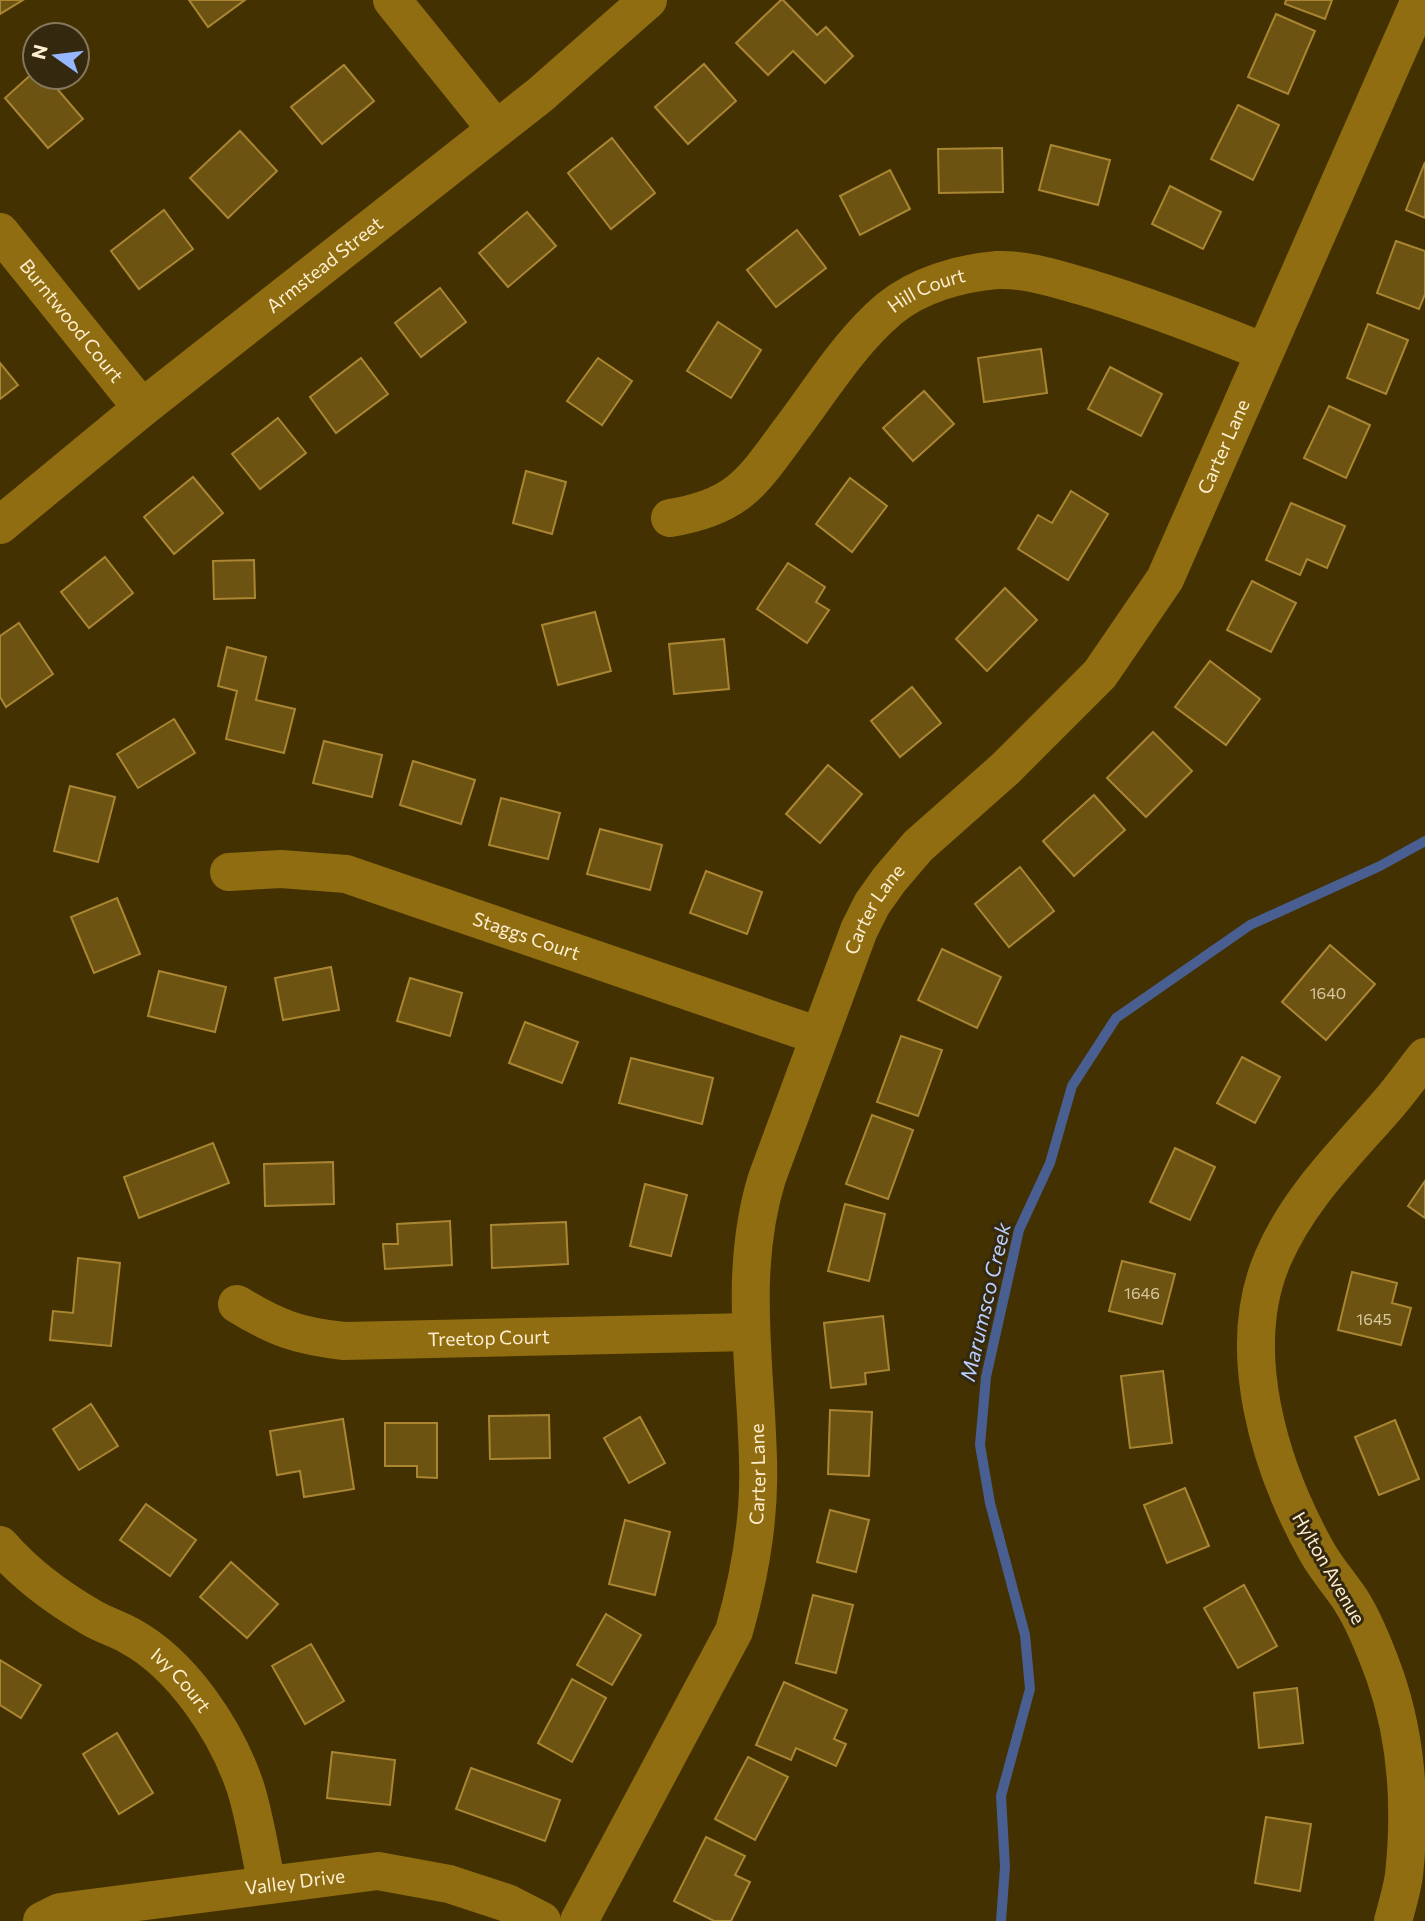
<svg xmlns="http://www.w3.org/2000/svg" width="1425" height="1921" font-family="Commissioner,sans-serif">
	<rect width="100%" height="100%" fill="#433101"/>
	<g fill="none" stroke-linecap="round" stroke-linejoin="round">
		<path stroke="#495f91" stroke-width="10" d="M1001,1921L1005,1867L1001,1796L1030,1689L1025,1635L990,1503L980,1445L986,1377L1019,1230L1050,1163L1072,1086L1116,1018L1250,925L1380,866L1425,841"/>
	</g>
	<g fill="#6d5312" stroke="#aa8633" stroke-width="2">
		<path d="M0,0H23L0,14Z"/>
		<path d="M189,0H245L208,27Z"/>
		<path d="M781,0H783L817,35L826,27L853,56L825,83L793,51L768,75L736,43Z"/>
		<path d="M1286,0H1332L1325,19L1285,4Z"/>
		<path d="M1276,14L1315,31L1288,94L1248,77Z"/>
		<path d="M704,64L736,101L688,144L655,107Z"/>
		<path d="M344,65L374,101L322,144L291,107Z"/>
		<path d="M35,71V77H47L83,119L48,148L5,98Z"/>
		<path d="M1238,105L1279,125L1253,180L1211,159Z"/>
		<path d="M240,131L277,171L228,218L190,178Z"/>
		<path d="M612,138L655,193L611,229L568,173Z"/>
		<path d="M1051,145L1110,160L1098,205L1039,190Z"/>
		<path d="M1002,148L1003,192L939,193L938,149Z"/>
		<path d="M1425,162V218L1406,210Z"/>
		<path d="M890,170L910,209L860,235L840,196Z"/>
		<path d="M1170,186L1221,212L1203,249L1152,224Z"/>
		<path d="M164,210L193,249L139,289L111,251Z"/>
		<path d="M527,212L556,246L508,287L479,253Z"/>
		<path d="M797,230L826,268L776,307L747,270Z"/>
		<path d="M1396,241L1425,251V294L1419,309L1377,293Z"/>
		<path d="M440,288L466,322L421,357L395,323Z"/>
		<path d="M718,322L761,350L731,398L687,371Z"/>
		<path d="M1368,324L1408,340L1386,394L1347,378Z"/>
		<path d="M1041,349L1047,393L984,402L978,358Z"/>
		<path d="M361,358L388,394L336,433L310,397Z"/>
		<path d="M598,358L632,381L602,425L567,401Z"/>
		<path d="M0,363L18,385L0,399Z"/>
		<path d="M1110,367L1162,394L1141,436L1088,409Z"/>
		<path d="M924,391L954,424L913,461L883,428Z"/>
		<path d="M1329,406L1370,425L1346,478L1304,458Z"/>
		<path d="M278,418L306,453L260,489L232,454Z"/>
		<path d="M526,471L566,482L552,534L513,523Z"/>
		<path d="M193,477L223,513L174,554L144,517Z"/>
		<path d="M850,478L887,506L852,552L816,524Z"/>
		<path d="M1071,491L1108,514L1068,580L1018,549L1038,515L1052,523Z"/>
		<path d="M1291,503L1345,526L1327,568L1307,559L1300,575L1266,560Z"/>
		<path d="M105,557L133,593L89,628L61,592Z"/>
		<path d="M254,560L255,598L214,599L213,561Z"/>
		<path d="M788,563L825,587L816,602L829,610L807,643L757,609Z"/>
		<path d="M1252,581L1296,603L1271,652L1227,630Z"/>
		<path d="M1005,588L1037,620L987,671L956,639Z"/>
		<path d="M595,612L611,671L558,685L542,625Z"/>
		<path d="M19,623L53,674L6,707L0,697V636Z"/>
		<path d="M724,639L729,689L674,694L669,644Z"/>
		<path d="M227,647L266,657L256,700L295,709L284,753L226,739L237,691L218,686Z"/>
		<path d="M1210,661L1260,699L1226,745L1175,707Z"/>
		<path d="M912,687L941,723L900,757L871,721Z"/>
		<path d="M174,719L195,753L138,788L117,754Z"/>
		<path d="M1153,732L1192,771L1146,817L1107,778Z"/>
		<path d="M324,741L382,755L372,797L313,783Z"/>
		<path d="M413,761L475,780L461,824L400,805Z"/>
		<path d="M828,765L862,794L820,843L786,814Z"/>
		<path d="M70,786L115,797L98,862L54,851Z"/>
		<path d="M1094,795L1125,830L1074,876L1043,841Z"/>
		<path d="M501,798L560,813L548,859L489,845Z"/>
		<path d="M600,829L662,845L650,890L587,874Z"/>
		<path d="M1020,867L1054,911L1009,947L975,904Z"/>
		<path d="M706,871L762,892L747,934L690,913Z"/>
		<path d="M117,898L140,954L94,973L71,917Z"/>
		<path d="M1330,945L1375,984L1326,1040L1282,1002Z"/>
		<path d="M942,949L1001,977L977,1028L918,1000Z"/>
		<path d="M331,967L339,1010L283,1020L275,978Z"/>
		<path d="M159,971L226,987L215,1032L148,1016Z"/>
		<path d="M410,978L462,993L450,1036L397,1021Z"/>
		<path d="M525,1022L578,1042L562,1083L509,1063Z"/>
		<path d="M901,1036L942,1050L918,1116L877,1102Z"/>
		<path d="M1242,1057L1280,1077L1255,1123L1217,1103Z"/>
		<path d="M631,1058L713,1078L702,1124L619,1103Z"/>
		<path d="M872,1115L913,1130L888,1199L846,1184Z"/>
		<path d="M213,1143L229,1183L139,1218L124,1177Z"/>
		<path d="M1175,1148L1215,1167L1190,1220L1150,1202Z"/>
		<path d="M333,1162L334,1204L265,1206L264,1164Z"/>
		<path d="M1425,1181V1218L1408,1206Z"/>
		<path d="M645,1184L687,1195L671,1256L630,1246Z"/>
		<path d="M845,1204L885,1214L869,1281L828,1271Z"/>
		<path d="M450,1221L452,1265L385,1269L383,1244H398L397,1224Z"/>
		<path d="M566,1222L568,1264L492,1268L491,1225Z"/>
		<path d="M78,1258L120,1263L111,1346L50,1340L53,1311L73,1313Z"/>
		<path d="M1122,1261L1175,1274L1162,1324L1109,1311Z"/>
		<path d="M1352,1272L1397,1283L1392,1303L1411,1308L1401,1345L1338,1330Z"/>
		<path d="M883,1316L889,1370L865,1373L866,1384L831,1388L824,1323Z"/>
		<path d="M1163,1371L1172,1443L1130,1448L1121,1376Z"/>
		<path d="M91,1404L118,1446L79,1470L53,1429Z"/>
		<path d="M830,1410L872,1412L869,1476L828,1474Z"/>
		<path d="M549,1415L550,1458L490,1459L489,1416Z"/>
		<path d="M640,1417L665,1463L629,1483L604,1438Z"/>
		<path d="M343,1419L354,1489L304,1497L300,1471L277,1475L270,1431Z"/>
		<path d="M1395,1420L1419,1479L1379,1495L1355,1437Z"/>
		<path d="M385,1423H437V1478L417,1477V1466H385Z"/>
		<path d="M1185,1488L1209,1546L1167,1563L1144,1505Z"/>
		<path d="M146,1504L196,1540L170,1576L120,1540Z"/>
		<path d="M830,1510L869,1520L856,1572L817,1562Z"/>
		<path d="M625,1520L670,1532L655,1595L609,1584Z"/>
		<path d="M231,1562L278,1604L247,1638L200,1597Z"/>
		<path d="M1244,1585L1277,1646L1238,1668L1204,1608Z"/>
		<path d="M813,1595L853,1605L836,1673L796,1663Z"/>
		<path d="M606,1614L641,1635L612,1685L577,1665Z"/>
		<path d="M311,1644L344,1701L305,1724L272,1666Z"/>
		<path d="M0,1660L41,1685L21,1718L0,1705Z"/>
		<path d="M572,1679L606,1698L572,1762L538,1743Z"/>
		<path d="M784,1682L847,1710L834,1739L846,1744L836,1766L796,1748L791,1760L756,1745Z"/>
		<path d="M1297,1688L1303,1743L1259,1748L1254,1693Z"/>
		<path d="M117,1733L153,1793L119,1814L83,1754Z"/>
		<path d="M332,1752L395,1760L390,1805L327,1798Z"/>
		<path d="M748,1757L788,1777L755,1840L715,1819Z"/>
		<path d="M471,1768L560,1800L545,1841L456,1809Z"/>
		<path d="M1266,1817L1311,1824L1300,1891L1255,1883Z"/>
		<path d="M706,1837L745,1856L735,1875L750,1882L731,1921H714L674,1901Z"/>
	</g>
	<g fill="none" stroke-linecap="round" stroke-linejoin="round">
		<g stroke="#906d10" stroke-width="38">
			<path d="M392,0L496,129"/>
			<path id="s1" d="M0,232L142,408"/>
			<path id="s2" d="M670,518C737,507 751,484 789,432C821,390 849,343 889,309C918,285 960,273 997,270C1027,269 1056,279 1085,287C1146,305 1205,328 1264,352"/>
			<path id="s3" d="M0,525L142,408L540,95L648,0"/>
			<path id="s4" d="M229,872L281,869L346,874L819,1036"/>
			<path id="s5" d="M237,1304C276,1328 298,1336 344,1341L750,1332"/>
			<path id="s6" d="M0,1545C25,1574 59,1599 92,1618C104,1625 118,1629 130,1636C183,1665 226,1731 245,1786C255,1817 260,1853 267,1885"/>
			<path id="s7" d="M42,1921L60,1912L378,1871L449,1884L507,1903L542,1921"/>
			<path id="s8" d="M579,1921L734,1631C750,1575 760,1519 758,1461C756,1366 738,1271 767,1178L859,930L872,904L889,880L918,846L1005,769L1100,674L1165,579L1420,0"/>
			<path d="M1393,1921C1397,1906 1402,1890 1404,1875C1411,1809 1407,1739 1385,1676C1376,1651 1365,1622 1350,1599C1339,1583 1326,1568 1317,1552C1270,1468 1233,1350 1273,1258C1299,1197 1346,1153 1389,1103C1402,1088 1413,1072 1425,1057"/>
		</g>
	</g>
	<g text-anchor="middle" stroke-width="6" stroke-linejoin="round" paint-order="stroke">
		<g font-size="16" fill="#d9c7a0">
			<text x="1328" y="999">1640</text>
			<text x="1142" y="1299">1646</text>
			<text x="1374" y="1325">1645</text>
		</g>
		<g font-size="19" fill="#fdeecf" stroke="#34280e">
			<text dy="7" stroke="none"><textPath href="#s3" startOffset="416">Armstead Street</textPath></text>
			<text dy="7" stroke="none"><textPath href="#s2" startOffset="354">Hill Court</textPath></text>
			<text dy="7" stroke="none"><textPath href="#s1" startOffset="114">Burntwood Court</textPath></text>
			<text dy="7" stroke="none"><textPath href="#s8" startOffset="1664">Carter Lane</textPath></text>
			<text dy="7" stroke="none"><textPath href="#s8" startOffset="1076">Carter Lane</textPath></text>
			<text dy="7" stroke="none"><textPath href="#s4" startOffset="308">Staggs Court</textPath></text>
			<text dy="7" stroke="none"><textPath href="#s5" startOffset="259">Treetop Court</textPath></text>
			<text dy="7" stroke="none"><textPath href="#s8" startOffset="488">Carter Lane</textPath></text>
			<text transform="translate(1329 1568) rotate(60)" y="7">Hylton Avenue</text>
			<text dy="7" stroke="none"><textPath href="#s6" startOffset="228">Ivy Court</textPath></text>
			<text dy="7" stroke="none"><textPath href="#s7" startOffset="257">Valley Drive</textPath></text>
		</g>
		<g font-size="21" font-style="italic" fill="#bad0ff" stroke="#34280e">
			<text transform="translate(986 1302) rotate(-77)" y="7">Marumsco Creek</text>
		</g>
	</g>
	<g transform="translate(56 56) rotate(284)"><circle r="33" fill="#34280e" stroke="#84775b" stroke-width="2"/>
	<path d="M0-5L12 26L0 18L-12 26Z" fill="#96b6fd"/>
	<text y="-10" font-size="19" font-weight="bold" text-anchor="middle" fill="#fdeecf">N</text>
	</g>
</svg>
